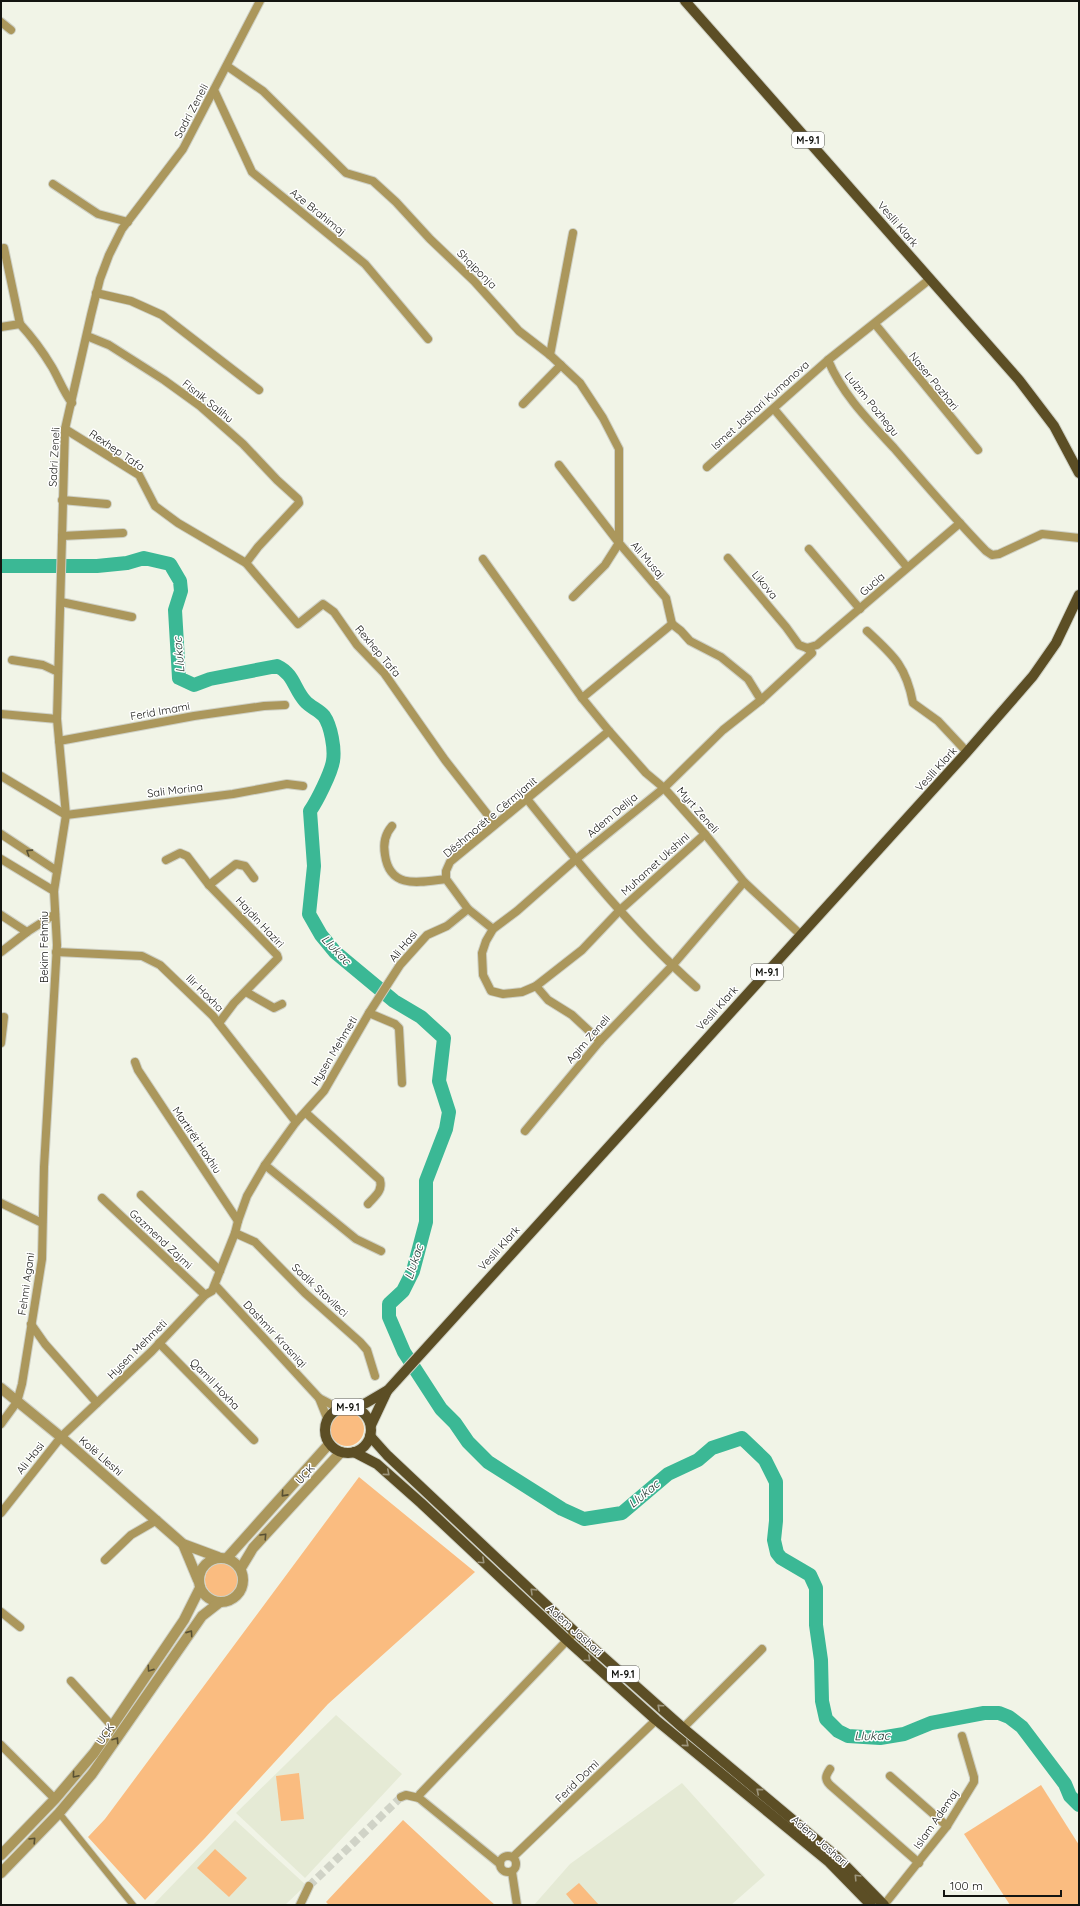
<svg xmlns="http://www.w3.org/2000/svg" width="1080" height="1906" font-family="Quicksand,sans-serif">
	<rect width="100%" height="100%" fill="#f1f4e7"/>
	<g fill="#e5ead5">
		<path d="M336,1715L402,1774L305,1878L236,1813Z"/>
		<path d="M682,1783L765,1875L731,1905H534L570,1864Z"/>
		<path d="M235,1820L306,1885L285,1905H153Z"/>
	</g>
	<g fill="#fabc80">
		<circle cx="347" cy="1429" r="17"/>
		<path d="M359,1477L475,1572L328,1704L205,1838L145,1900L88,1837L105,1819Z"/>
		<circle cx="222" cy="1580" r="17"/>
		<path d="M299,1773L304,1819L281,1821L276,1776Z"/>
		<path d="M1041,1785L1079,1845V1905H1010L964,1834Z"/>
		<path d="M403,1820L486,1897L495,1905H329L326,1902Z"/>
		<path d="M215,1849L247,1878L229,1897L197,1868Z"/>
		<path d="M579,1883L599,1905H575L566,1894Z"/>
	</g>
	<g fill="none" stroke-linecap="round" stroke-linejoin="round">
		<path stroke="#3bb895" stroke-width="14" d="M1,566H97L127,563L144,558L170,564L180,581L181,591L175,610L179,678L194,685L210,679L277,666C294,674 294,689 305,701C310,707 319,710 324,716C331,726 335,749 333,761C331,773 317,801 310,811L314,866L309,914L321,935L335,952L394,1001L421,1017L444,1038L439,1081L449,1112L446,1129L426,1181V1222L413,1271L403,1291L389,1304V1317L404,1352L441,1409L455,1423L468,1442L488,1462L562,1509L584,1519L622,1513L668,1474L698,1460L712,1448L742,1438L765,1460L776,1482V1521L774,1540L777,1553L781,1558L810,1575L816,1588V1625L821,1660L822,1701L826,1719L838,1731L848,1736L880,1738L904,1734L931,1723L984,1713H999L1009,1717L1022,1727L1065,1784L1070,1796L1079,1805"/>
		<path stroke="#d0d3c7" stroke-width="8" stroke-dasharray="8 4" stroke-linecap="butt" d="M309,1886L401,1797"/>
		<defs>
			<path id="pedestrian" d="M59,1813L133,1905"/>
			<g id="minor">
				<path d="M1,22L11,30"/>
				<path d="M227,66L263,91L346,173L373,181L396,202L430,239L474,281L519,331L550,355L580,383L603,418L619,449V543"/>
				<path d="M214,90L252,172L365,264L428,339"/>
				<path d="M53,184L98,214L128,222"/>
				<path d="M4,248L20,324"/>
				<path d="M930,279L828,360C842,394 869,421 894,448C924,483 954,518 986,551L992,555L999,554L1042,534L1079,538"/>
				<path d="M96,293L131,301L162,315L259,390"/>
				<path d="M875,324L978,450"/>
				<path d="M1,327L20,324C32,337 43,352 52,367C59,379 63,391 72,403"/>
				<path d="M87,336L109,345L164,380L200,406L243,444L277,480L298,499L299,503L258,547L246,563"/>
				<path d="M550,355L573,233"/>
				<path d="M523,404L561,365"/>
				<path d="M774,409L907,567"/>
				<path d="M65,429L139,475L155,506L178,523L246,563L298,624L323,604L334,612L357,645L384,673L445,760L495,824"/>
				<path d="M559,465L619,543L666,598L672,624"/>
				<path d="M707,467L828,360"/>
				<path d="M62,500L107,504"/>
				<path d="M62,536L123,533"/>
				<path d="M809,549L860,609"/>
				<path d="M728,558L786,627L799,645L807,648L817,645L960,523"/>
				<path d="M483,559L582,698L609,731L646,773L664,788L705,834L744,882L801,935"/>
				<path d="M573,597L605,565L619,543"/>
				<path d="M61,602L132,617"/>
				<path d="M672,624L681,631L690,641L721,657L748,679L761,700"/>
				<path d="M867,631C894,656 906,666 913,703L938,721L967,752"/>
				<path d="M12,660L43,665L58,672"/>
				<path d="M582,698L672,624"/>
				<path d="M1,714L57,719"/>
				<path d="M59,741L194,716L264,706L285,705"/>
				<path d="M1,776L66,815L233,794L287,784L303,786"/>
				<path d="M527,799C580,865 633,931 696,987"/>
				<path d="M392,826C385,834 383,844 385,855C390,890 420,882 446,879"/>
				<path d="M1,834L57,871"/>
				<path d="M705,834L619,911L582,950L536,986L522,992L503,994L491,991L483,975L482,953L486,941L493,929L517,911L575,860L664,788L723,730L761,700L812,653L807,648"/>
				<path d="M1,859L54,891"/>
				<path d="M166,860L180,853L187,856L209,885"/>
				<path d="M1,915L27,932"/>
				<path d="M493,929L468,909L446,879V871L450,862L609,731"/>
				<path d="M1,952L27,932L55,914"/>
				<path d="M56,952L142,956L160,965L213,1016L296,1122"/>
				<path d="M536,986L548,1000L572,1015L600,1041"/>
				<path d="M246,992L274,1008L282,1004"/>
				<path d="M369,1013L395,1024L399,1028L402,1083"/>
				<path d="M219,1023L234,1003L278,958L277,955L209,885L236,864L245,866L254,878"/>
				<path d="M1,1043L4,1017"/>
				<path d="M135,1062L138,1070L238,1221"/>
				<path d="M306,1113L380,1180C383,1191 375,1196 368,1204"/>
				<path d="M525,1131L600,1041L672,966L744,882"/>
				<path d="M265,1165L356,1239L381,1251"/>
				<path d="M141,1195L220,1271"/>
				<path d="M102,1198L205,1295"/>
				<path d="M1,1203L42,1223"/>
				<path d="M235,1233L255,1242L305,1293L360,1342L367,1350L375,1376"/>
				<path d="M215,1285L319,1398L338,1408"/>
				<path d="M31,1324L45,1344L97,1403"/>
				<path d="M159,1343L254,1440"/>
				<path d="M319,1398L327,1418"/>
				<path d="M1,1424L17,1402L22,1384L42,1259L44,1167L57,945L54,891L66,815L57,719L65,429L91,315L100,279L109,255L122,229L183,149L260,1"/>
				<path d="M1,1513L61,1437L152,1351L205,1295L212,1291L235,1233L238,1221L247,1196L265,1165L296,1122L324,1091L369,1013L400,965L427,935L447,926L468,909"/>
				<path d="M105,1560L131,1535L157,1520"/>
				<path d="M1,1612L20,1627"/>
				<path d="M71,1681L111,1725"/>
				<path d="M683,1728L762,1649"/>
				<path d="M1,1745L55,1799"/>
				<path d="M830,1769C826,1775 824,1779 830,1785L919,1863"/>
				<path d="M890,1776L947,1826"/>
				<path d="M401,1797L406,1795L419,1798"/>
				<circle cx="508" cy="1864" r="8"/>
				<path d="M513,1857L656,1720"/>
				<path d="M500,1864L419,1798L420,1794L575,1632"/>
				<path d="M512,1872L517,1905"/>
				<path d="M300,1905L309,1886"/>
				<path d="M884,1905L947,1826L974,1782V1777L962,1736"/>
			</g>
			<g id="tertiary">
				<path d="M1,1388L61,1437L183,1544L218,1557"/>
				<path d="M183,1544L198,1580"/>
				<circle cx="221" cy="1580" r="22"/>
				<path d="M227,1558L329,1444"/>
				<path d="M241,1568L253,1548L341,1452"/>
				<path d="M1,1855L55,1799L94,1753L184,1620L200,1588"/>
				<path d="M1,1873L59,1813L92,1774L202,1616L220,1602"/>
			</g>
			<g id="primary">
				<path d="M685,1L1019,380L1054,426L1079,473"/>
				<circle cx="348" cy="1430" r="23"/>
				<path d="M353,1407L366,1403L388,1390L967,752L1033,676L1056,643L1079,595"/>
				<path d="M371,1425L387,1391"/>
				<path d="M370,1436L387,1455L575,1632L683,1728L836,1856L884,1905"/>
				<path d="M354,1452L377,1464L421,1503L568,1641L656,1720L829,1862L871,1905"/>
			</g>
		</defs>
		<use href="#pedestrian" stroke="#ced0c5" stroke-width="8"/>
		<use href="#minor" stroke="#ced0c5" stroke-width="10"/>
		<use href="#tertiary" stroke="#ced0c5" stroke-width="12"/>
		<use href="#primary" stroke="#ced0c5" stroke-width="12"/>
		<use href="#pedestrian" stroke="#ab975c" stroke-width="6"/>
		<use href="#minor" stroke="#ab975c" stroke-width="8"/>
		<use href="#tertiary" stroke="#ab975c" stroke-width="10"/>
		<use href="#primary" stroke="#5c4e25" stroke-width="10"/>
	</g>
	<defs><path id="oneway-chevron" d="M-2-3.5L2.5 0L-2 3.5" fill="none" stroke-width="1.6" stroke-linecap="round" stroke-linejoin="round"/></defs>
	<g stroke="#585033">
		<use href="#oneway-chevron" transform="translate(29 852) rotate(-147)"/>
		<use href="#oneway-chevron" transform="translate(284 1494) rotate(132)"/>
		<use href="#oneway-chevron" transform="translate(264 1536) rotate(-47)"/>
		<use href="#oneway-chevron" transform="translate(190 1633) rotate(-55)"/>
		<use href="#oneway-chevron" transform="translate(150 1669) rotate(125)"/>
		<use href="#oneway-chevron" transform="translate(116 1740) rotate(-56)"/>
		<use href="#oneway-chevron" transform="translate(75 1775) rotate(130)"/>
		<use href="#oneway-chevron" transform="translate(33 1840) rotate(-46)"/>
	</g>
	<g stroke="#9d957c">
		<use href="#oneway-chevron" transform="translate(387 1473) rotate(41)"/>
		<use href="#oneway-chevron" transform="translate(482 1561) rotate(43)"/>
		<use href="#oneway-chevron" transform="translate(533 1591) rotate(-136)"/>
		<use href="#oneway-chevron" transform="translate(588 1659) rotate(42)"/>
		<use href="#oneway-chevron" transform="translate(660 1707) rotate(-138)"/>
		<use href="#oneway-chevron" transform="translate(686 1744) rotate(40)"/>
		<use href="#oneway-chevron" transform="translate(759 1791) rotate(-140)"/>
		<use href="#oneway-chevron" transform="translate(857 1877) rotate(-134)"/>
	</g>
	<g text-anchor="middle" stroke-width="3" stroke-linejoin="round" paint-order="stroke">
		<g fill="#fff" stroke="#5a5b58" stroke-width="1">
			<rect x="792" y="132" width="32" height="16" rx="3"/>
			<rect x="751" y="964" width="32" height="16" rx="3"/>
			<rect x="332" y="1399" width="32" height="16" rx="3"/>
			<rect x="607" y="1666" width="32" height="16" rx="3"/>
		</g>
		<g font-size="10" font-weight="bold" fill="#141511">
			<text x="808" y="144">M-9.1</text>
			<text x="767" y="976">M-9.1</text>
			<text x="348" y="1411">M-9.1</text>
			<text x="623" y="1678">M-9.1</text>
		</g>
		<g font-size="11" fill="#141511" stroke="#fff">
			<text transform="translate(191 111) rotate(-62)" y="4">Sadri Zeneli</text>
			<text transform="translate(318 212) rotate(39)" y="4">Aze Brahimaj</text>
			<text transform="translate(898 224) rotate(49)" y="4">Veslli Klark</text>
			<text transform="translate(477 269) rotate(45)" y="4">Shqiponja</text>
			<text transform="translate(934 381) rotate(51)" y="4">Naser Pozhari</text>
			<text transform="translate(208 401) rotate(39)" y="4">Fisnik Salihu</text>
			<text transform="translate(872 404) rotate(51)" y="4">Lulzim Pozhegu</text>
			<text transform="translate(760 405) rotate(-42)" y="4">Ismet Jashari Kumanova</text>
			<text transform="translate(117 450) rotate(34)" y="4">Rexhep Tafa</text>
			<text transform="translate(54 457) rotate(-87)" y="4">Sadri Zeneli</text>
			<text transform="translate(648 560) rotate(49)" y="4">Ali Musaj</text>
			<text transform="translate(872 584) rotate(-41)" y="4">Gucia</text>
			<text transform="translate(765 585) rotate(50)" y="4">Likova</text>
			<text transform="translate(378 651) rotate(50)" y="4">Rexhep Tafa</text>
			<text transform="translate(160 711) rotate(-10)" y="4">Ferid Imami</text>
			<text transform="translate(936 769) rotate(-48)" y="4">Veslli Klark</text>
			<text transform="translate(175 790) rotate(-7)" y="4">Sali Morina</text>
			<text transform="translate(698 810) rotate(49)" y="4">Myrt Zeneli</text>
			<text transform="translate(612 815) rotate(-40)" y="4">Adem Delija</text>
			<text transform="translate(490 817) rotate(-40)" y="4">Dëshmorët e Cërmjanit</text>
			<text transform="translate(655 864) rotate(-42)" y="4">Muhamet Ukshini</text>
			<text transform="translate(260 922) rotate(47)" y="4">Hajdin Haziri</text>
			<text transform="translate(403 946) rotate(-50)" y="4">Ali Hasi</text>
			<text transform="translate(44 947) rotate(-90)" y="4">Bekim Fehmiu</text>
			<text transform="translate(205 993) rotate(45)" y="4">Ilir Hoxha</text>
			<text transform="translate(717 1008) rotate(-48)" y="4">Veslli Klark</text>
			<text transform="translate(588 1039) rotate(-49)" y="4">Agim Zeneli</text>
			<text transform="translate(334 1051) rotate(-59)" y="4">Hysen Mehmeti</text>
			<text transform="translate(197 1140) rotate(56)" y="4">Martirët Haxhiu</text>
			<text transform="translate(161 1239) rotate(43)" y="4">Gazmend Zajmi</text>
			<text transform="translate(499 1248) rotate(-48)" y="4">Veslli Klark</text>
			<text transform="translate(26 1284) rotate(-82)" y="4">Fehmi Agani</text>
			<text transform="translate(320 1290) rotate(43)" y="4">Sadik Stavileci</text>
			<text transform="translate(275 1334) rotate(47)" y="4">Dashmir Krasniqi</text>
			<text transform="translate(137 1349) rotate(-45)" y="4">Hysen Mehmeti</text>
			<text transform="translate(215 1384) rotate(46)" y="4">Qamil Hoxha</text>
			<text transform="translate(101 1456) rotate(41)" y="4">Kolë Lleshi</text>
			<text transform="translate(30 1458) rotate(-52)" y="4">Ali Hasi</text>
			<text transform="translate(305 1474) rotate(-47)" y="4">UÇK</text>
			<text transform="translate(575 1630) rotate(42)" y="4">Adem Jashari</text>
			<text transform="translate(105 1734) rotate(-56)" y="4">UÇK</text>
			<text transform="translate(577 1781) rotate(-44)" y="4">Ferid Domi</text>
			<text transform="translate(936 1819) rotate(-55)" y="4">Islam Ademaj</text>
			<text transform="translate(820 1841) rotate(41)" y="4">Adem Jashari</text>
		</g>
		<g font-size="12" font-style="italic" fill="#192e27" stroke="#fff">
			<text transform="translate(179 655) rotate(-95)" y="4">Llukac</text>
			<text transform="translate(336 950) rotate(46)" y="4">Llukac</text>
			<text transform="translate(414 1262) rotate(-72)" y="4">Llukac</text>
			<text transform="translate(644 1494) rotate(-40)" y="4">Llukac</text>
			<text transform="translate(872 1736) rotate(-1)" y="4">Llukac</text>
		</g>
	</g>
	<rect width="1080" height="1906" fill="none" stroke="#141511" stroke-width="4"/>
	<path d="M944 1890v6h117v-6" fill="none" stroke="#141511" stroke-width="2"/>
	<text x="950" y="1890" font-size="12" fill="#141511" stroke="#ffffff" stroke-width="3" paint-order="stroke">100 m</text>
</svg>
